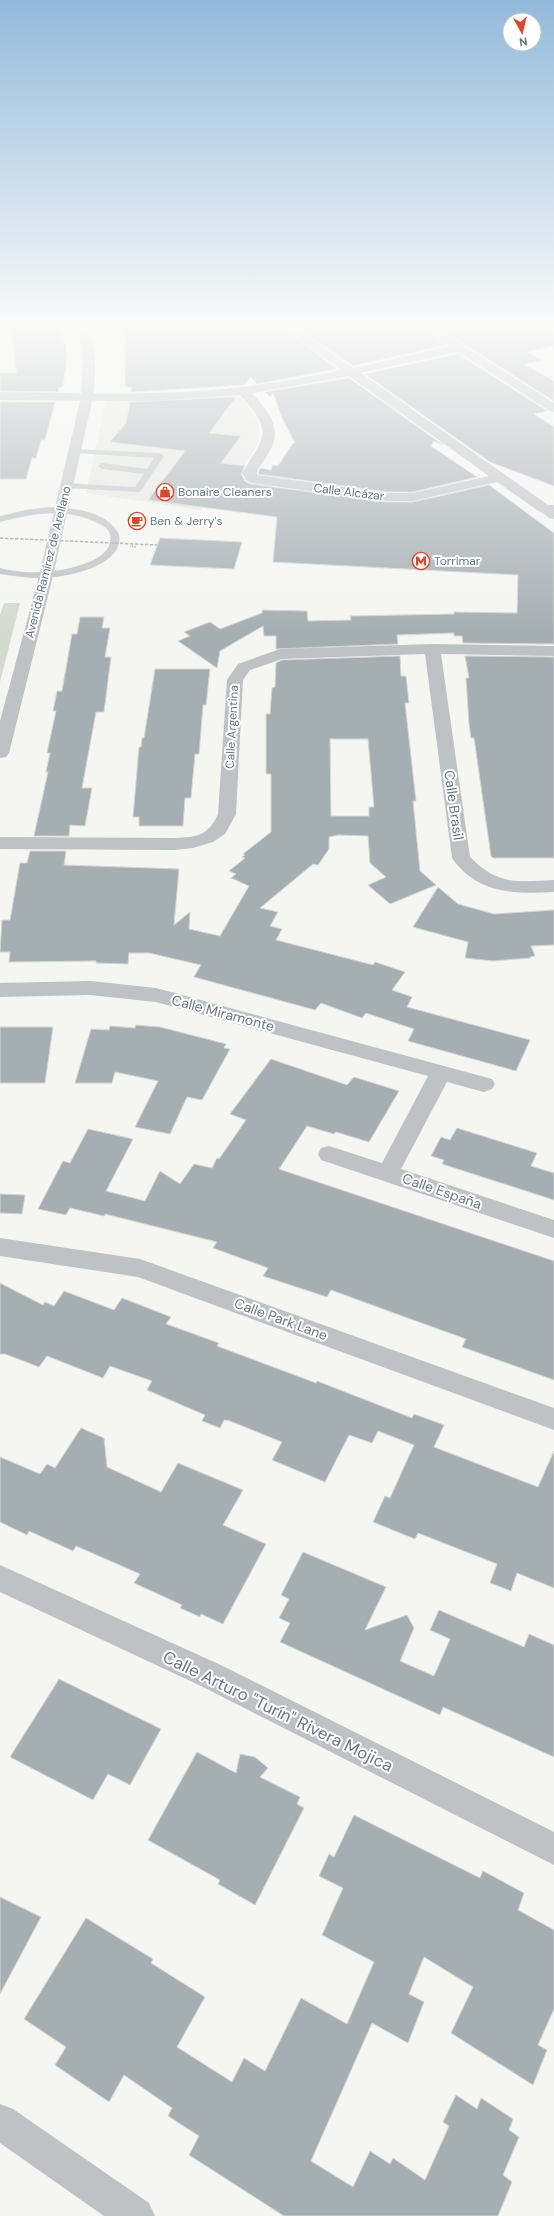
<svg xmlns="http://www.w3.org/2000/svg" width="554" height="2216" font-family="'DM Sans',sans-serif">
	<rect width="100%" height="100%" fill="#f5f5f2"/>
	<path fill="#e6e6e5" d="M233,395L242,399L254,415L259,426L258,444L231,484L222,482L201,510L86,493L105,405L108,401Z"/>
	<path fill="#d5dad1" d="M4,603H20L0,682V615Z"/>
	<g fill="#a5aeb2" stroke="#d6d6d4" fill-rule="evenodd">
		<path d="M10,324H56L65,342L67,358L63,386L59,388L58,392L0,391V373H17Z"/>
		<path d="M125,324H277L337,369L257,384L251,377L244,385L131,392L132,387H125Z"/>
		<path d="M292,324H416L446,345L353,366Z"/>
		<path d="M432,324H554V346L527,352L541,360L524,364L554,381V401Z"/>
		<path d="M458,354L547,411L534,414L554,427V486L490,462L365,374Z"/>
		<path d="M349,378L443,445L434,441L431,446L477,477L413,492H387L258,474L260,468L271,470L273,465L278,466L293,443H295L282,418L273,393L270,397L265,392Z"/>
		<path d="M236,397L209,433L241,436L221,463L245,466L241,474L245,481L250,484L387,502H413L489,485L554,533V644L463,643L462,636H454V633L397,635L398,644L276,649V636H264L263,626L220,651L217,668L178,641L190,636L184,632L210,622L220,629L262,613V610L307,611L308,621L351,620L350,616L454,614V612L517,613L518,575L273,562L277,517L148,500L185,451L110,442L126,423L130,402Z"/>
		<path d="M0,402H55L45,440H41L36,458H32L26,479H0Z"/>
		<path d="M160,538L242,542L234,569L150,565Z"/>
		<path d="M80,617H104L102,628H110L105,657H111L104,712H96L82,788H92L85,826L70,825L69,836H34L48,772H46L50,753H47L56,711H53L57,691H62L72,634H77Z"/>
		<path d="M400,656L401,676H406L409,703H405L416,801H413L420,871L436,885L390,904L368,885L386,877L370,863L368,836L338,835L329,837V849L318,865L313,864L260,908L278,912L270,926L282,929L276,940L373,965L375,962L405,972L392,990L412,997L407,1007L530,1040L516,1071L408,1041L414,1029L366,1013L362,1018L321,1003L315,1010L194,977L201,965L149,953H129L128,964L96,963V961L9,962L10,952H0L2,920H10L20,863H27L30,851H66L64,865L179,869L174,925L190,912L189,929L220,936L249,886L231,878L236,874L229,871L245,858L242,857L245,855L243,854L271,832V774H266V714H270L272,688L275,687L276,663L282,660ZM330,739H368L374,807H369V816H331Z"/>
		<path d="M465,656L554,657V858H493L491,856L474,738H471L469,724L466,678H469Z"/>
		<path d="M155,669H210L206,705H203L199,754H195L191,798H185L183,826H139V817H133L139,747H141L142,738H144Z"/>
		<path d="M438,887L458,904L494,914L554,910V945L531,946L535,956L530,957V958L493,961L465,958L468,942L413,927Z"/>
		<path d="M136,1025L160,1027L226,1044L224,1048L230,1049L202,1100L187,1097L170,1134L135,1127L158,1081L115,1072L112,1083H75L91,1029L109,1030L110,1026L135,1028Z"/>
		<path d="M0,1027H53L45,1083H0Z"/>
		<path d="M271,1059L347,1085L354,1077L399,1091L369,1142L336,1132L334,1134L307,1126L279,1169L554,1261V1380L462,1347L466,1339L405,1317L331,1290L327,1297L263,1276L268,1268L213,1248L217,1242L105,1214L104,1216L70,1208L66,1215L38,1209L63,1161L70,1163L88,1129L133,1139L106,1191L145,1201L160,1171L180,1184L194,1164L212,1168L217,1158L219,1159L246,1120L230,1114Z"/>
		<path d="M457,1128L537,1153L531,1166L554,1173V1200L442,1164L444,1160L431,1156L441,1137L450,1140Z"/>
		<path d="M0,1194L25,1195L22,1214L0,1213Z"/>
		<path d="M0,1283L43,1305L45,1302L54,1306L64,1291L114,1310L122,1298L171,1317L166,1324L219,1343L217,1346L316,1383L317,1381L412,1418L414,1414L444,1425L434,1447L538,1487L554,1451V1588L517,1573L511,1591L490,1583L497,1564L418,1533L415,1539L373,1522L385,1496L390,1498L414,1445L378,1431L372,1443L349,1435L325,1482L272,1460L282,1442L230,1421L224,1420L220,1428L202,1421L205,1415L147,1390L152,1381L110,1366L103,1378L47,1356L39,1367L5,1354H0Z"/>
		<path d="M81,1428L104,1438L107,1467L161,1492L178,1463L243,1490L223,1525L266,1544L223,1624L201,1614L200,1617L180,1608L182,1605L134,1583L140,1574L76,1546L73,1551L29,1531L27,1535L0,1522V1457L40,1474L47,1464L55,1468Z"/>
		<path d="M303,1552L386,1587L365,1630L407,1615L414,1628L400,1661L434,1676L450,1639L430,1630L439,1610L524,1647L529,1634L554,1645V1757L443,1707L440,1715L280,1642L290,1623L279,1618L289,1599L281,1595Z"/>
		<path d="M59,1679L161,1729L130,1785L108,1774L93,1800L10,1757Z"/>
		<path d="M197,1752L236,1773L240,1754L255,1757L268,1768L260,1777L300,1797L297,1804L304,1808L255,1905L218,1884L220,1880L148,1840Z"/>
		<path d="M354,1815L480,1878L483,1871L524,1893L518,1910L554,1930V2009L538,2045L547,2050L533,2085L451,2033L473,1987L424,1957L409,1994L424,2002L408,2043L372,2023L311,2161L353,2187L370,2151L390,2164L393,2158L425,2180L449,2126L443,2122L456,2095L477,2109L481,2098L513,2119L509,2130L519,2137L503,2175L512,2182L498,2216H284L189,2155L199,2136L168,2116L172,2108L124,2075L109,2102L55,2065L66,2047L24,2019L86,1918L153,1959L151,1963L205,1997L177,2047L232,2082L244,2058L265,2071L301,1998L347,2024L374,1962L322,1935L343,1888L319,1876L329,1854L334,1857Z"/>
		<path d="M0,1897L41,1917L0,1994Z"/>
	</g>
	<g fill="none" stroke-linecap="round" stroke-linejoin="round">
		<path stroke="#b8bbbd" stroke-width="1.5" stroke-dasharray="1 1" stroke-linecap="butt" d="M130,546L136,547"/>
		<path stroke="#b8bbbd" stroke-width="2" stroke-dasharray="1.5 1.5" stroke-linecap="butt" d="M132,546L136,547"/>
		<g fill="#bec2c5" fill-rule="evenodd">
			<path d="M72,449L160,453L164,456L140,492L67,488L64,487V483L135,487L144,474L102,469L98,466L102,463L147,469L154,458L75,453L71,451Z"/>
			<path d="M51,507C74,508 107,511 119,534C125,567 63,578 40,578C27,578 13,576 0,574V568C13,571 26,573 39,572C58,572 116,563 110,535C109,528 101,524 95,522C63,507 32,514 0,522V516L25,510Z"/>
		</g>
		<g fill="#bec2c5" fill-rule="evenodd">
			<path d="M278,324H290L353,368L450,346L417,324H430L554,403V412L550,411L458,352L361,373L548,505H554V513L540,512L497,482L413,501H387L251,483L246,480L242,473C266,435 273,431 240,395L151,401L0,400V392C71,393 142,396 212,390C255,387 298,379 341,370ZM349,376L489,476L413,493H387L257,475C256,469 262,464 265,459C285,431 272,416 252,393Z"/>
			<path d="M432,644L554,646V656L441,654L470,857C497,885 517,882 554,880V892C515,894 477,894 452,858L425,654L282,659L250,670L243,680L236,814L225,834L213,842L193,848L175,850L0,849V837L175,838C197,837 208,836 218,814L227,680L238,664L280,649Z"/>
			<path d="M90,981L156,988L492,1079L495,1084L492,1089L484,1092L447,1082L401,1169L554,1220V1238L321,1160L318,1154L321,1148L329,1146L382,1163L428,1076L156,1002L90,995L0,997V983Z"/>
			<path d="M0,1238L140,1259L554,1408V1430L138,1277L0,1256Z"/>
			<path d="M0,1565L223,1666L554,1832V1865L201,1686L0,1592Z"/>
			<path d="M0,2104L13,2109L149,2203L155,2216H104L0,2143Z"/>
		</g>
		<g fill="#bec2c5" fill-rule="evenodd">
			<path d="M77,324H87C97,347 96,372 93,397L52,580L9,753L6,757L0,758V721L38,580L81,397L83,360Z"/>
			<path d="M545,505L554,509V519L549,518L538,509Z"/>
		</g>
		<path stroke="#9fa6aa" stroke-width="1.5" stroke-dasharray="3.5 1.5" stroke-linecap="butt" d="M0,538L157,545"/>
	</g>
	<linearGradient id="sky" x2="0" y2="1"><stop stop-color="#93bada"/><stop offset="0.51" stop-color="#fafaf9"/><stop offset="1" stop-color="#fafaf9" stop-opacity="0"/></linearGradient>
	<rect width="554" height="634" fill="url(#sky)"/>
	<defs>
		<symbol id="shop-ring" viewBox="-11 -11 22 22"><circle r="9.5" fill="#fff" stroke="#db452c" stroke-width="1.5"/><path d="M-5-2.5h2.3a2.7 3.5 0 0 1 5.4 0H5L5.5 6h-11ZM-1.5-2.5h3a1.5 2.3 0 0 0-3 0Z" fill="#db452c"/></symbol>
		<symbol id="cafe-ring" viewBox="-11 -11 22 22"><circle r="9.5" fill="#fff" stroke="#db452c" stroke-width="1.5"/><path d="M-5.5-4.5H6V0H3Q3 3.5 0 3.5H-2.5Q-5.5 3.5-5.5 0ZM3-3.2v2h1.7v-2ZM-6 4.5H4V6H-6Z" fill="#db452c"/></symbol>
		<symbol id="metro-ring" viewBox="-11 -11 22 22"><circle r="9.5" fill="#fff" stroke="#db452c" stroke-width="1.5"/><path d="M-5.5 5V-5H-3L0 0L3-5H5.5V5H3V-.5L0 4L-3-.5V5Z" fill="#db452c"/></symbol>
	</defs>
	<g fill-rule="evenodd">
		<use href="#shop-ring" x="155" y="482" width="20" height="20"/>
		<use href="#cafe-ring" x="127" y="511" width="20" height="20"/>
		<use href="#metro-ring" x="411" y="551" width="20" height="20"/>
	</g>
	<g text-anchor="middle" stroke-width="4" stroke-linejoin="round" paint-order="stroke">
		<g font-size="12" fill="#657781" stroke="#fff" text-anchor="start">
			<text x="178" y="496">Bonaire Cleaners</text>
			<text x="150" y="525">Ben &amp; Jerry's</text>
			<text x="434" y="565">Torrimar</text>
		</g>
		<g font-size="12" fill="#657781" stroke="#fff">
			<text transform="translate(349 492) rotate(7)" y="4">Calle Alcázar</text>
			<text transform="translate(48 562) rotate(-76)" y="4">Avenida Ramírez de Arellano</text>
			<text transform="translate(232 727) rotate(-87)" y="4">Calle Argentina</text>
		</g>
		<g font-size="14" fill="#657781" stroke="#fff">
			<text transform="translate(454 805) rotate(82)" y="5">Calle Brasil</text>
			<text transform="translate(223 1013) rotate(15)" y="5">Calle Miramonte</text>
			<text transform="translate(442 1191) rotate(19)" y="5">Calle España</text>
			<text transform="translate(281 1319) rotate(20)" y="5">Calle Park Lane</text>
		</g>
		<g font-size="17" fill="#657781" stroke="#fff">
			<text transform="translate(278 1711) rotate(26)" y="6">Calle Arturo "Turín" Rivera Mojica</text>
		</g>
	</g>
	<g transform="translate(522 32) rotate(172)"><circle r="19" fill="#ffffff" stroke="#c1c9cd"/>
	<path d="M0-3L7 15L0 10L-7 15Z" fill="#db452c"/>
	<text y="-6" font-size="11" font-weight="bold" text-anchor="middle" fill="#657781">N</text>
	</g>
</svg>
